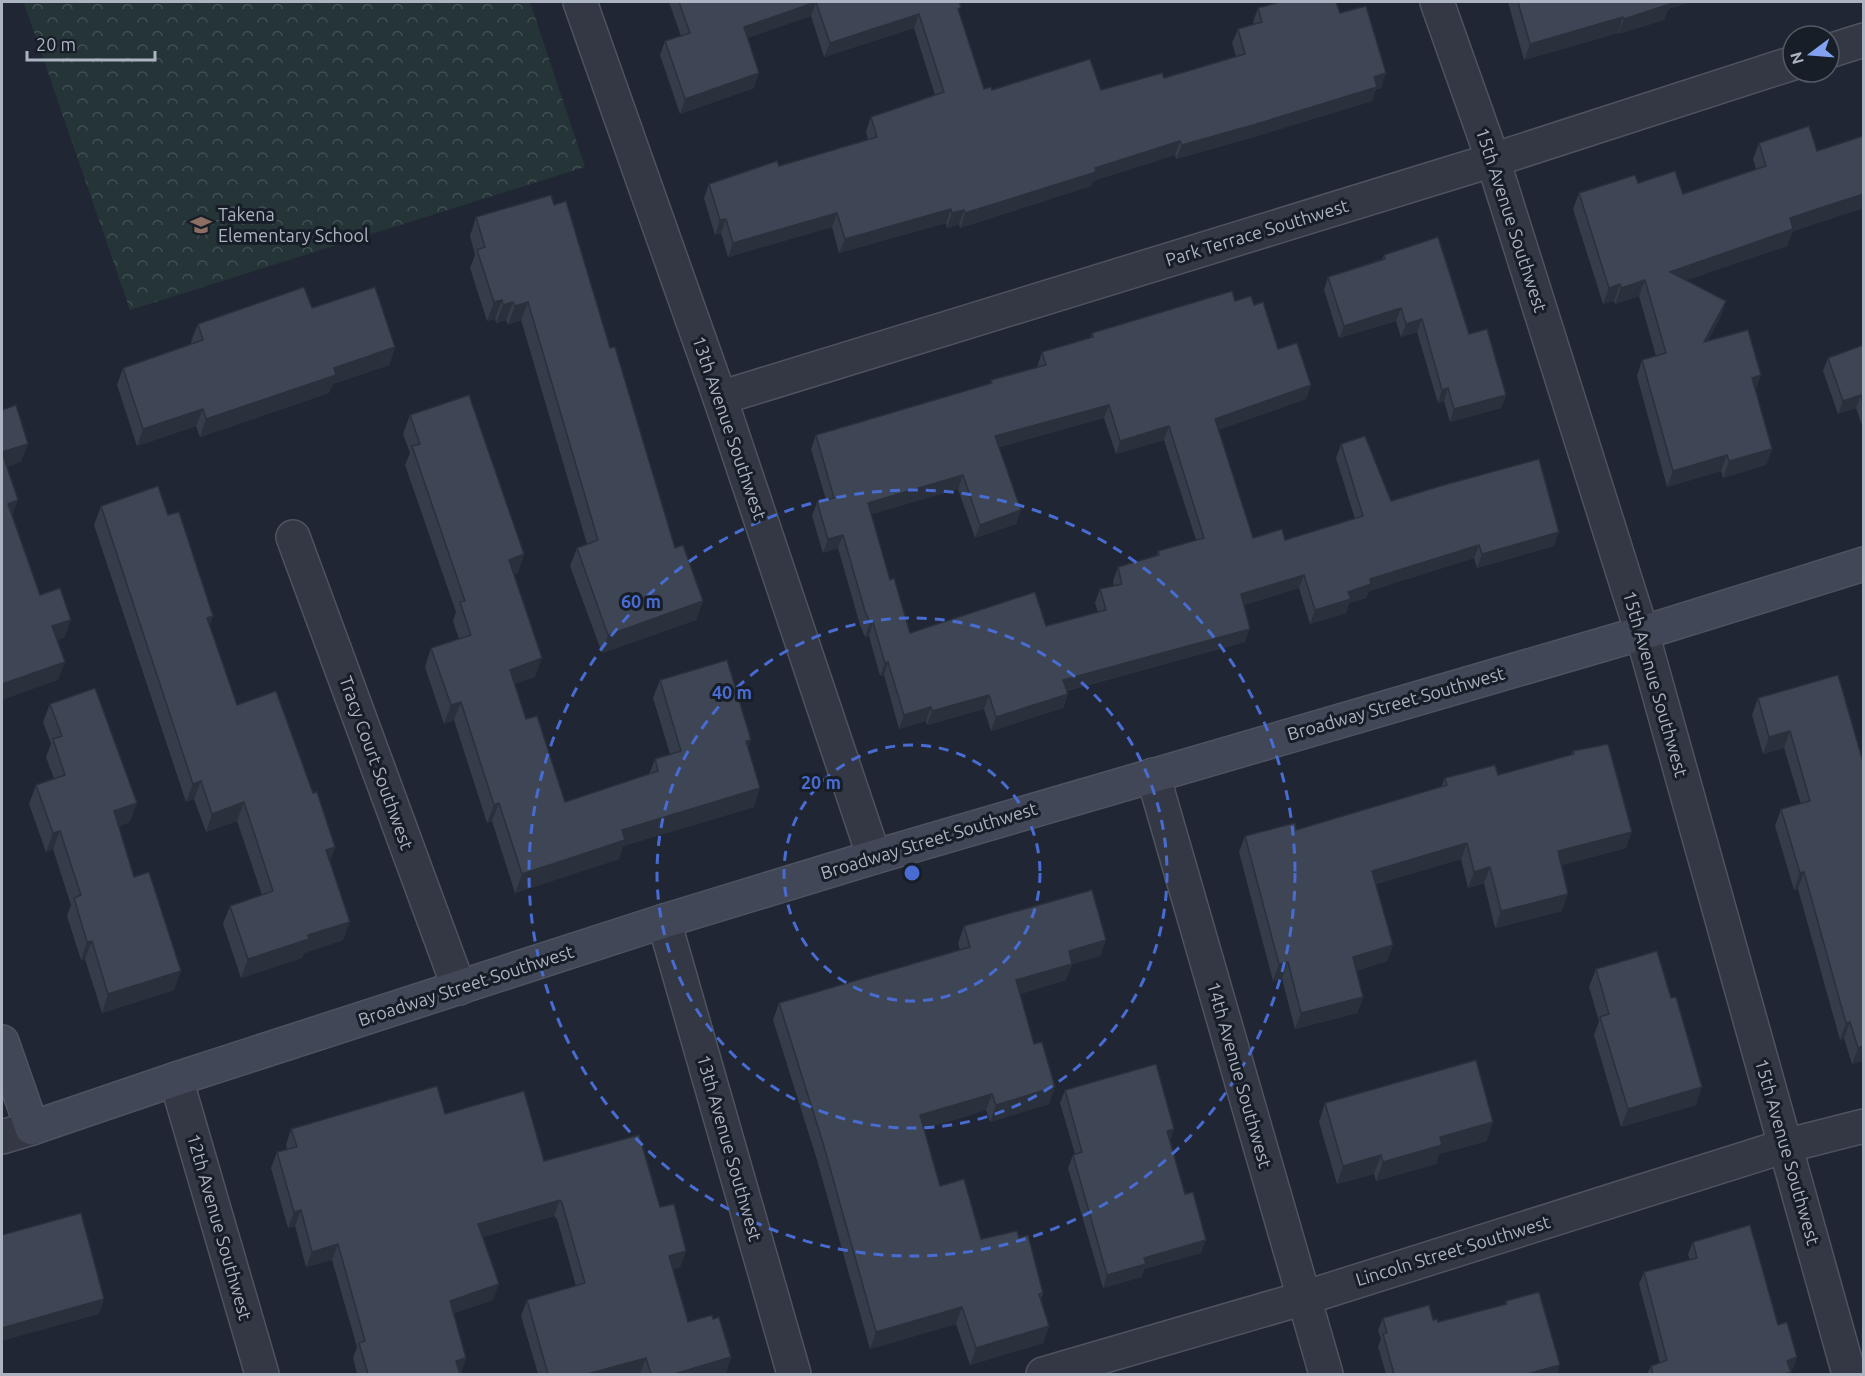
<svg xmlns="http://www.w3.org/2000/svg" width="1865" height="1376" font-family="Ubuntu,sans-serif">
	<defs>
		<pattern id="park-crowns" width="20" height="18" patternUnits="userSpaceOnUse" patternTransform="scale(1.5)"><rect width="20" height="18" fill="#243437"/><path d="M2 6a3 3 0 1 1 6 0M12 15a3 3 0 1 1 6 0" fill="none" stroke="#414f52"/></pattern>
	</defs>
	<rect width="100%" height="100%" fill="#202633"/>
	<path fill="url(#park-crowns)" d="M27,2H530L585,167L130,310L24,3Z"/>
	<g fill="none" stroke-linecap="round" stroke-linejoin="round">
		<defs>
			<g id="street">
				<path d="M580,2L720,398L874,857"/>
				<path d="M1437,2L1493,160L1642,633L1849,1374"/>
				<path d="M1829,51L1864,40"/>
				<path d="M720,398L1493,160L1793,63"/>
				<path d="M293,537L459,988"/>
				<path d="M1153,775L1326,1374"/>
				<path d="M664,921L794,1374"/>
				<path d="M176,1079L262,1374"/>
				<path d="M2,1137L32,1128"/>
				<path d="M1043,1374L1304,1298L1785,1146L1864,1126"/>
			</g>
			<path id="secondary" d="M2,1042L32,1128L176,1079L664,921L874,857L1642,633L1864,564"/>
		</defs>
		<use href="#street" stroke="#4d535f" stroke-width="36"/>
		<use href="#secondary" stroke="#4d535f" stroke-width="36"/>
		<use href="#street" stroke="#333844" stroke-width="33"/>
		<use href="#secondary" stroke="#414757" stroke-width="33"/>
	</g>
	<g fill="#353c4a" fill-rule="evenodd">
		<path d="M669,2H959V13L984,89L992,90H1101L1164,78L1236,56L1232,43L1238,29L1254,24L1253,22L1258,8L1340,13L1381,88L1376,89L1372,101L1247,139L1176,159L1175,155L1093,181L1091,186L960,228L959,224L947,228L946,223L839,253L832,227L728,257L721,233L715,235L704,198L709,184L779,166L868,140L866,131L871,117L935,95L914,28L824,57L811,16L747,38L754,88L680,114L660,55L665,41L681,36Z"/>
		<path d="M1508,2H1691L1668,9L1664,20L1618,34V33L1524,60Z"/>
		<path d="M1863,136V208L1793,231L1787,246L1686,280L1726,301L1720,318L1707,341L1756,391L1772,449L1766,465L1723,478L1721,471L1667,487L1637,376L1642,360L1656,356L1639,296L1615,304L1614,301L1603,304L1573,209L1579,193L1638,183L1683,194L1756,169L1753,159L1759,143L1817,151Z"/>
		<path d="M554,205L610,348L675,548L703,601L696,620L602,653L570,566L577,548L587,544L521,320L508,325L506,320L496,323L495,319L487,321L470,268L475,255L470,236L476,217Z"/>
		<path d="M1384,255L1469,334L1506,395L1501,408L1450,422L1444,401L1438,403L1417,332L1401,337L1396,321L1339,338L1324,290L1328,277L1382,259Z"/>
		<path d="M1235,301L1254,305L1278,349L1311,385L1306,399L1218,430L1253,538L1285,540L1355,519L1336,458L1341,444L1391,501L1554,546L1477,568L1474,558L1369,591L1366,598L1349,603L1346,613L1310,624L1299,588L1244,605L1245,642L1067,691L1068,694L1063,708L991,731L984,709L927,725L926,721L899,729L884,675L880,676L869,636L865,637L860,625L838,548L823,553L812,516L817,502L826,500L811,449L816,435L990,384L991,380L1037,367L1042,352L1090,338L1092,333ZM1104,418L1116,454L1164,440L1196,540L1158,551L1156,556L1118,567L1113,581L1114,586L1100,589L1095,603L1098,612L1046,626L910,633L890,580L871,514L958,489L975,538L1016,524L1021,510L999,447Z"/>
		<path d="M312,308L395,347L389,365L333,384L329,393L200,437L196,426L137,446L117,385L123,368L192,344L191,341L198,324Z"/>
		<path d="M1863,345V424L1862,425L1856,408L1838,414L1823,371L1828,358Z"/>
		<path d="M410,415L524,554L518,573L514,574L535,677L514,684L526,719L565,802L649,774L655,759L670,754L653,698L660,680L748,748L754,807L623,846L619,859L515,893L492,821L487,823L454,720L444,724L425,667L431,648L459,639L453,621L456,612L405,465L410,453L403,434Z"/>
		<path d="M101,506L168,515L210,627L237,705L313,793L335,847L330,861L343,940L304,953L302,958L241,978L223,924L230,906L262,895L237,821L206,832L194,799L186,802L94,525Z"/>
		<path d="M1838,675L1863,1061L1852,1064L1844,1038L1840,1040L1798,889L1794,890L1775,826L1781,809L1801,804L1784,748L1763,754L1752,715L1758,698Z"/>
		<path d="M50,704L130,822L119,826L134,877L174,990L102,1013L85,959L81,960L67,916L71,905L53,849L46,852L29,804L36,785L54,779L46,757L51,744L43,722Z"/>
		<path d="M1573,751L1626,848L1561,865L1562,911L1495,928L1484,883L1468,888L1461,859L1376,884L1393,945L1387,961L1356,971L1363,997L1357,1013L1295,1029L1282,979L1273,981L1239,852L1245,836L1296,830L1441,787L1445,778L1498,775L1571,755Z"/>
		<path d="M964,926L1106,940L1100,956L1072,964L1066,980L1020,994L1049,1104L990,1122L986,1110L924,1129L940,1186L981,1239L1019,1238L1043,1293L1041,1299L1049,1326L1043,1343L970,1365L956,1324L870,1349L817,1160L773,1020L779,1003L960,950L958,943Z"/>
		<path d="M1596,969L1696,1105L1621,1127L1594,1035L1599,1021L1589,987Z"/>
		<path d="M1065,1090L1174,1129L1170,1140L1201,1253L1144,1269L1141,1277L1103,1288L1068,1168L1073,1155L1075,1154L1060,1103Z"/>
		<path d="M1325,1103L1487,1141L1439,1154L1436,1164L1376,1181L1374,1174L1337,1184L1319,1122Z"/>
		<path d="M445,1114L544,1161L660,1207L686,1251L680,1267L673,1269L688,1322L713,1319L731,1357L726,1373L722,1374H538L521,1316L527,1300L576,1286L557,1219L554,1216L483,1237L493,1300L454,1313L466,1358L460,1374H357L353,1358L357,1347L332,1260L306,1267L295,1226L288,1228L271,1168L277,1152L287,1149L286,1145L291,1129Z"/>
		<path d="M1693,1242L1778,1325L1797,1357L1793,1369L1790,1370V1374H1647L1651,1366L1660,1363L1639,1284L1644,1272L1690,1260L1688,1254Z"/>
		<path d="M1506,1301L1557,1374H1386L1378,1347L1381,1339L1378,1330L1383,1318L1433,1320L1438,1322L1505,1305Z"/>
	</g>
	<g fill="#2b313c">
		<path d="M816,2L811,16L738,41L744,27Z"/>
		<path d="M1665,2H1691L1668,9L1664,20L1618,34L1624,19Z"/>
		<path d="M919,14L914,28L824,57L830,43Z"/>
		<path d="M1623,17L1618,33L1524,60L1530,44Z"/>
		<path d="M759,73L754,88L680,114L685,99Z"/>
		<path d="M1386,73L1381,88L1376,89L1372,101L1247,139L1176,159L1182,145Z"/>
		<path d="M1180,141L1175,155L1093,181L1091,186L960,228L965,213L1095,168Z"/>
		<path d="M1863,194V208L1793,231L1787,246L1664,288L1670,272L1790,218Z"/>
		<path d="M951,209L946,223L839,253L845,239Z"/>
		<path d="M964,210L959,224L947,228L952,213Z"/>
		<path d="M837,213L832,227L728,257L733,243Z"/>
		<path d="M726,219L721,233L715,235L720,220Z"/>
		<path d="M1645,280L1639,296L1615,304L1621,288Z"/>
		<path d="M1620,284L1614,301L1603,304L1609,288Z"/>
		<path d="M502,300L495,319L487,321L494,302Z"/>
		<path d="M1726,301L1720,318L1698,359L1704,342Z"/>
		<path d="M513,302L506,320L496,323L503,305Z"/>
		<path d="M528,302L521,320L508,325L515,306Z"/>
		<path d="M1401,308L1396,321L1339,338L1344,326Z"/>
		<path d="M1422,319L1417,332L1401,337L1406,324Z"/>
		<path d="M395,347L389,365L333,384L329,393L200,437L206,419L334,368Z"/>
		<path d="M1761,375L1755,392L1752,378Z"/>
		<path d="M1311,385L1306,399L1210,433L1215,419Z"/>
		<path d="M1448,388L1444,401L1438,403L1442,390Z"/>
		<path d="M1506,395L1501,408L1450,422L1454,409Z"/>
		<path d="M1861,395L1856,408L1838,414L1843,401Z"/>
		<path d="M1109,405L1104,418L990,450L995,436Z"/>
		<path d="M203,409L196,426L137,446L143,429Z"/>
		<path d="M1169,426L1164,440L1116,454L1120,441Z"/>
		<path d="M28,444L21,462L2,469V452Z"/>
		<path d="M1772,449L1766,465L1723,478L1729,461Z"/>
		<path d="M1727,455L1721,471L1667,487L1673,471Z"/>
		<path d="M963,475L958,489L863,517L868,503Z"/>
		<path d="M18,500L11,519L8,504Z"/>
		<path d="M1021,510L1016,524L975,538L980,525Z"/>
		<path d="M1559,532L1554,546L1477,568L1482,554Z"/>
		<path d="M843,535L838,548L823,553L828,539Z"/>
		<path d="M1479,545L1474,558L1369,591L1366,598L1349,603L1346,613L1310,624L1315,610L1370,579Z"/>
		<path d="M524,554L518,573L502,578L509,560Z"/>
		<path d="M1304,575L1299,588L1236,608L1241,594Z"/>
		<path d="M703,601L696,620L602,653L608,635Z"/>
		<path d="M213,616L207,635V618Z"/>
		<path d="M71,620L64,638L46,645L52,626Z"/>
		<path d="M873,622L869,636L865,637L870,623Z"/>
		<path d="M1250,629L1245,642L1058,693L1063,680Z"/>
		<path d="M542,658L535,677L503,688L510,670Z"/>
		<path d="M65,662L58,680L2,700V684Z"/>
		<path d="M888,662L884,675L880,676L885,663Z"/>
		<path d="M1068,694L1063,708L991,731L996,717Z"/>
		<path d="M989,695L984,709L927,725L932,711Z"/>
		<path d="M461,702L454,720L444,724L451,705Z"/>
		<path d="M931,707L926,721L899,729L904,715Z"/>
		<path d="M1790,731L1784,748L1763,754L1769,737Z"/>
		<path d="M751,740L744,758L746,741Z"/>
		<path d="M201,781L194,799L186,802L193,784Z"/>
		<path d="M760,788L754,807L623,846L619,859L515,893L522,874L622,830Z"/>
		<path d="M244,802L237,821L206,832L212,814Z"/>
		<path d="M137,803L130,822L108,830L114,811Z"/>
		<path d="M499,803L492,821L487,823L494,805Z"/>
		<path d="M60,831L53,849L46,852L53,833Z"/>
		<path d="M1632,832L1626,848L1552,868L1558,851Z"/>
		<path d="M1467,843L1461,859L1366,887L1372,871Z"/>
		<path d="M335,847L328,865L326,850Z"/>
		<path d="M1490,867L1484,883L1468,888L1474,872Z"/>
		<path d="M1804,872L1798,889L1794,890L1800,873Z"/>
		<path d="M1568,894L1562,911L1495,928L1501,911Z"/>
		<path d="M350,922L343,940L304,953L302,958L241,978L248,959L308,935Z"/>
		<path d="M1106,940L1100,956L1072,964L1066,980L1010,997L1016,980L1069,951Z"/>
		<path d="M92,941L85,959L81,960L87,942Z"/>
		<path d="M1393,945L1387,961L1347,974L1353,957Z"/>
		<path d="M1288,962L1282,979L1273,981L1279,964Z"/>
		<path d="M181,971L174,990L102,1013L108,994Z"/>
		<path d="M1363,997L1357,1013L1295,1029L1301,1013Z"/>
		<path d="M1850,1022L1844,1038L1840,1040L1846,1023Z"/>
		<path d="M1863,1046V1061L1852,1064L1858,1048Z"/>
		<path d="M1055,1087L1049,1104L990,1122L996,1105Z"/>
		<path d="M1702,1087L1696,1105L1621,1127L1628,1109Z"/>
		<path d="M992,1094L986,1110L914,1132L920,1115Z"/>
		<path d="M1493,1122L1487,1141L1439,1154L1436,1164L1376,1181L1383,1162L1440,1137Z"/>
		<path d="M1174,1129L1169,1142L1167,1131Z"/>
		<path d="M1381,1155L1374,1174L1337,1184L1343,1166Z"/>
		<path d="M560,1200L554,1216L472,1240L478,1224Z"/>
		<path d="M301,1210L295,1226L288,1228L294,1212Z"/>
		<path d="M1206,1240L1201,1253L1144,1269L1141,1277L1103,1288L1107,1275L1144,1258Z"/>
		<path d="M338,1244L332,1260L306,1267L312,1252Z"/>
		<path d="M686,1251L680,1267L663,1272L669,1256Z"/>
		<path d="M499,1284L493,1300L444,1316L450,1301Z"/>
		<path d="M104,1299L99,1314L2,1341V1328Z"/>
		<path d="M962,1307L956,1324L870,1349L876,1332Z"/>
		<path d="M1049,1326L1043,1343L970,1365L976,1348Z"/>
		<path d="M731,1357L726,1373L722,1374H674Z"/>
		<path d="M1797,1357L1793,1369L1782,1373L1787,1361Z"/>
		<path d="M466,1358L461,1374H459L456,1361Z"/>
		<path d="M646,1358L640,1374H587Z"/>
		<path d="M1560,1365L1557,1374H1527Z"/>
	</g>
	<g fill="#3e4656" stroke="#2b313c" stroke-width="1.5" fill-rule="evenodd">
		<path d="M679,2H959L961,7L958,9L984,89L991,87L992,90L1090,59L1101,90L1162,73L1164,78L1245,54L1238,29L1262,22L1258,8L1280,2H1336L1340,13L1366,6L1386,73L1374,77L1377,87L1253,125L1182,145L1180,141L1095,168L1096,172L965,213L964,210L952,213L951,209L845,239L837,213L733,243L726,219L720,220L709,184L777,161L779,166L877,137L871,117L944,92L919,14L830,43L816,2L744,27L759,73L685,99L665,41L690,33Z"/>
		<path d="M1518,2H1669L1670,4L1624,19L1623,17L1530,44Z"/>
		<path d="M1809,126L1817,151L1863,136V194L1790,218L1793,229L1670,272L1726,301L1704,342L1748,330L1761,375L1752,378L1772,449L1729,461L1727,455L1673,471L1642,360L1666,353L1645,280L1621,288L1620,284L1609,288L1579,193L1635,175L1638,183L1675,171L1683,194L1766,166L1759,143Z"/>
		<path d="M551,195L554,205L566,201L610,348L615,347L675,548L683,545L703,601L608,635L577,548L598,540L528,302L515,306L513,302L503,305L502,300L494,302L477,250L485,247L476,217Z"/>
		<path d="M1438,237L1469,334L1487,329L1506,395L1454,409L1448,388L1442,390L1422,319L1406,324L1401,308L1344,326L1328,277L1385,259L1384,255Z"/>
		<path d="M304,287L312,308L375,287L395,347L334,368L336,375L206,419L203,409L143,429L123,368L203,340L198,324Z"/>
		<path d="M1232,291L1235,301L1251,296L1254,305L1263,302L1278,349L1297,343L1311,385L1215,419L1253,538L1282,529L1285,540L1363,516L1341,444L1365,436L1391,501L1444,485L1539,459L1559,532L1482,554L1479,545L1370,579L1371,584L1348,592L1351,599L1315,610L1304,575L1241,594L1250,629L1063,680L1068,694L996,717L989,695L932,711L931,707L904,715L888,662L885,663L873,622L870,623L865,611L843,535L828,539L817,502L834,498L816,435L992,383L991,380L1046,365L1042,352L1093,337L1092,333ZM1109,405L1120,441L1169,426L1204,538L1158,551L1159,555L1118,567L1122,584L1100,589L1106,610L1046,626L1035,592L910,633L894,578L890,580L868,503L963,475L980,525L1021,510L995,436Z"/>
		<path d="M1863,345V403L1861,395L1843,401L1828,358Z"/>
		<path d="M469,395L524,554L509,560L542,658L510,670L526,719L537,716L565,802L658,771L655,759L681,751L660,680L727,660L751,740L746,741L760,788L622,830L625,840L522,874L499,803L494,805L461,702L451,705L431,648L471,635L460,602L465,601L412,446L420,444L410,415Z"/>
		<path d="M16,405L28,444L2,452L18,500L8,504L40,595L60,588L71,620L52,626L65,662L2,684V410Z"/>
		<path d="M158,486L168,515L179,512L213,616L207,618L237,705L276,691L313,793L317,792L335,847L326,850L350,922L308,935L309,939L248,959L230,906L273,891L244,802L212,814L201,781L193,784L101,506Z"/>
		<path d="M1838,675L1863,762V1046L1858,1048L1850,1022L1846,1023L1804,872L1800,873L1781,809L1810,801L1790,731L1769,737L1758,698Z"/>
		<path d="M95,688L137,803L114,811L134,877L149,872L181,971L108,994L92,941L87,942L74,898L81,895L60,831L53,833L36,785L65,775L53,739L62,736L50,704Z"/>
		<path d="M1608,744L1632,832L1558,851L1568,894L1501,911L1490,867L1474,872L1467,843L1372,871L1393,945L1353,957L1363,997L1301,1013L1288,962L1279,964L1245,836L1295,823L1296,830L1447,785L1445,778L1495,765L1498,775L1574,754L1573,751Z"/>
		<path d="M1092,890L1106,940L1069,951L1072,964L1016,980L1034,1044L1042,1042L1055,1087L996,1105L992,1094L920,1115L940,1186L964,1179L981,1239L1017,1231L1019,1238L1028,1235L1043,1293L1039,1294L1049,1326L976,1348L962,1307L876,1332L823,1143L779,1003L970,947L964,926Z"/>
		<path d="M1657,951L1671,998L1676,997L1702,1087L1628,1109L1600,1017L1609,1014L1596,969Z"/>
		<path d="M1476,1060L1493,1122L1440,1137L1442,1145L1383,1162L1381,1155L1343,1166L1325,1103Z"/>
		<path d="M1156,1064L1174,1129L1167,1131L1185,1194L1193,1192L1206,1240L1144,1258L1146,1264L1107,1275L1073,1155L1082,1152L1065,1090Z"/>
		<path d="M437,1086L445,1114L524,1091L544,1161L639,1135L660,1207L674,1204L686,1251L669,1256L688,1322L712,1315L713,1319L719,1317L731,1357L674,1374H651L646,1358L587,1374H548L527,1300L585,1283L562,1203L560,1200L478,1224L499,1284L450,1301L466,1358L456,1361L460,1374H368L359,1343L365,1341L338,1244L312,1252L301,1210L294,1212L277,1152L297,1147L291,1129Z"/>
		<path d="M81,1213L104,1299L2,1328V1235Z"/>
		<path d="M1750,1225L1778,1325L1787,1322L1797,1357L1787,1361L1791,1372L1784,1374H1653L1651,1366L1667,1360L1644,1272L1697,1258L1693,1242Z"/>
		<path d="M1539,1292L1560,1365L1527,1374H1394L1383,1334L1387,1333L1383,1318L1429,1305L1433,1320L1437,1319L1438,1322L1507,1304L1506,1301Z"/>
	</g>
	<g fill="none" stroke="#486cd1" stroke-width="3" stroke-dasharray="10 8">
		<circle cx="912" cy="873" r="128"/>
		<circle cx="912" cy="873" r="255"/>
		<circle cx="912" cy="873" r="383"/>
	</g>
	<defs>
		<symbol id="school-bare" viewBox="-9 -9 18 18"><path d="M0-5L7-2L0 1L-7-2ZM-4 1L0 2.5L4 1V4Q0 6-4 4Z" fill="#8d6e63" stroke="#181e28" stroke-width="2.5" paint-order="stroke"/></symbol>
	</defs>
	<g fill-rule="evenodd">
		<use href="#school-bare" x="186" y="210" width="30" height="30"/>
	</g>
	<g text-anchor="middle" stroke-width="6" stroke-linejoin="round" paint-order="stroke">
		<g font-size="18" fill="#acb3c1" stroke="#181e28" text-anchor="start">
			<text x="218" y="221">Takena<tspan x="218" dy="21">Elementary School</tspan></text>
		</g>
		<g font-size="18" fill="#acb3c1" stroke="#181e28">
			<text transform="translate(1511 220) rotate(72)" y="6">15th Avenue Southwest</text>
			<text transform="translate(1257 233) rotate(-17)" y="6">Park Terrace Southwest</text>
			<text transform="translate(729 428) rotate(71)" y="6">13th Avenue Southwest</text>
			<text transform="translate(1655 684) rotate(74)" y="6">15th Avenue Southwest</text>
			<text transform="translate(1396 704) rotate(-16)" y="6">Broadway Street Southwest</text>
			<text transform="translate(376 763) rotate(70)" y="6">Tracy Court Southwest</text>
			<text transform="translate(929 841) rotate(-17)" y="6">Broadway Street Southwest</text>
			<text transform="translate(466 986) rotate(-18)" y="6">Broadway Street Southwest</text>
			<text transform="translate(1239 1075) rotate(74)" y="6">14th Avenue Southwest</text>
			<text transform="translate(729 1148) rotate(74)" y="6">13th Avenue Southwest</text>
			<text transform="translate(1787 1152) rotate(74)" y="6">15th Avenue Southwest</text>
			<text transform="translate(219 1227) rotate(74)" y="6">12th Avenue Southwest</text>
			<text transform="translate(1453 1251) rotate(-17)" y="6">Lincoln Street Southwest</text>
		</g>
	</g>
	<circle cx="912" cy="873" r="9" fill="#486cd1" stroke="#181e28" stroke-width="3"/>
	<g font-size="18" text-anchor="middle" font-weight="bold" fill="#486cd1" stroke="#181e28" stroke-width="6" stroke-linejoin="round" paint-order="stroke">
		<text x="641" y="608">60 m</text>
		<text x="732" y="699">40 m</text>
		<text x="821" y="789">20 m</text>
	</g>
	<rect width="1865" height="1376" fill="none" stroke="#acb3c1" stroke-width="6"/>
	<g transform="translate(1811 54) rotate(254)"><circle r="28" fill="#181e28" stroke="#535a65" stroke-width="1.5"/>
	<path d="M0-4.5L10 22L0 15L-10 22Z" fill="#82a2f1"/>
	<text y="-9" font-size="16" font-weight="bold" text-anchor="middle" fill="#acb3c1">N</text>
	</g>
	<path d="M27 51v9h128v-9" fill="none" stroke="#acb3c1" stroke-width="3"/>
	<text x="36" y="51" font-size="18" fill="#acb3c1" stroke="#181e28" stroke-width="4.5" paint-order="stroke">20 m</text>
</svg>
